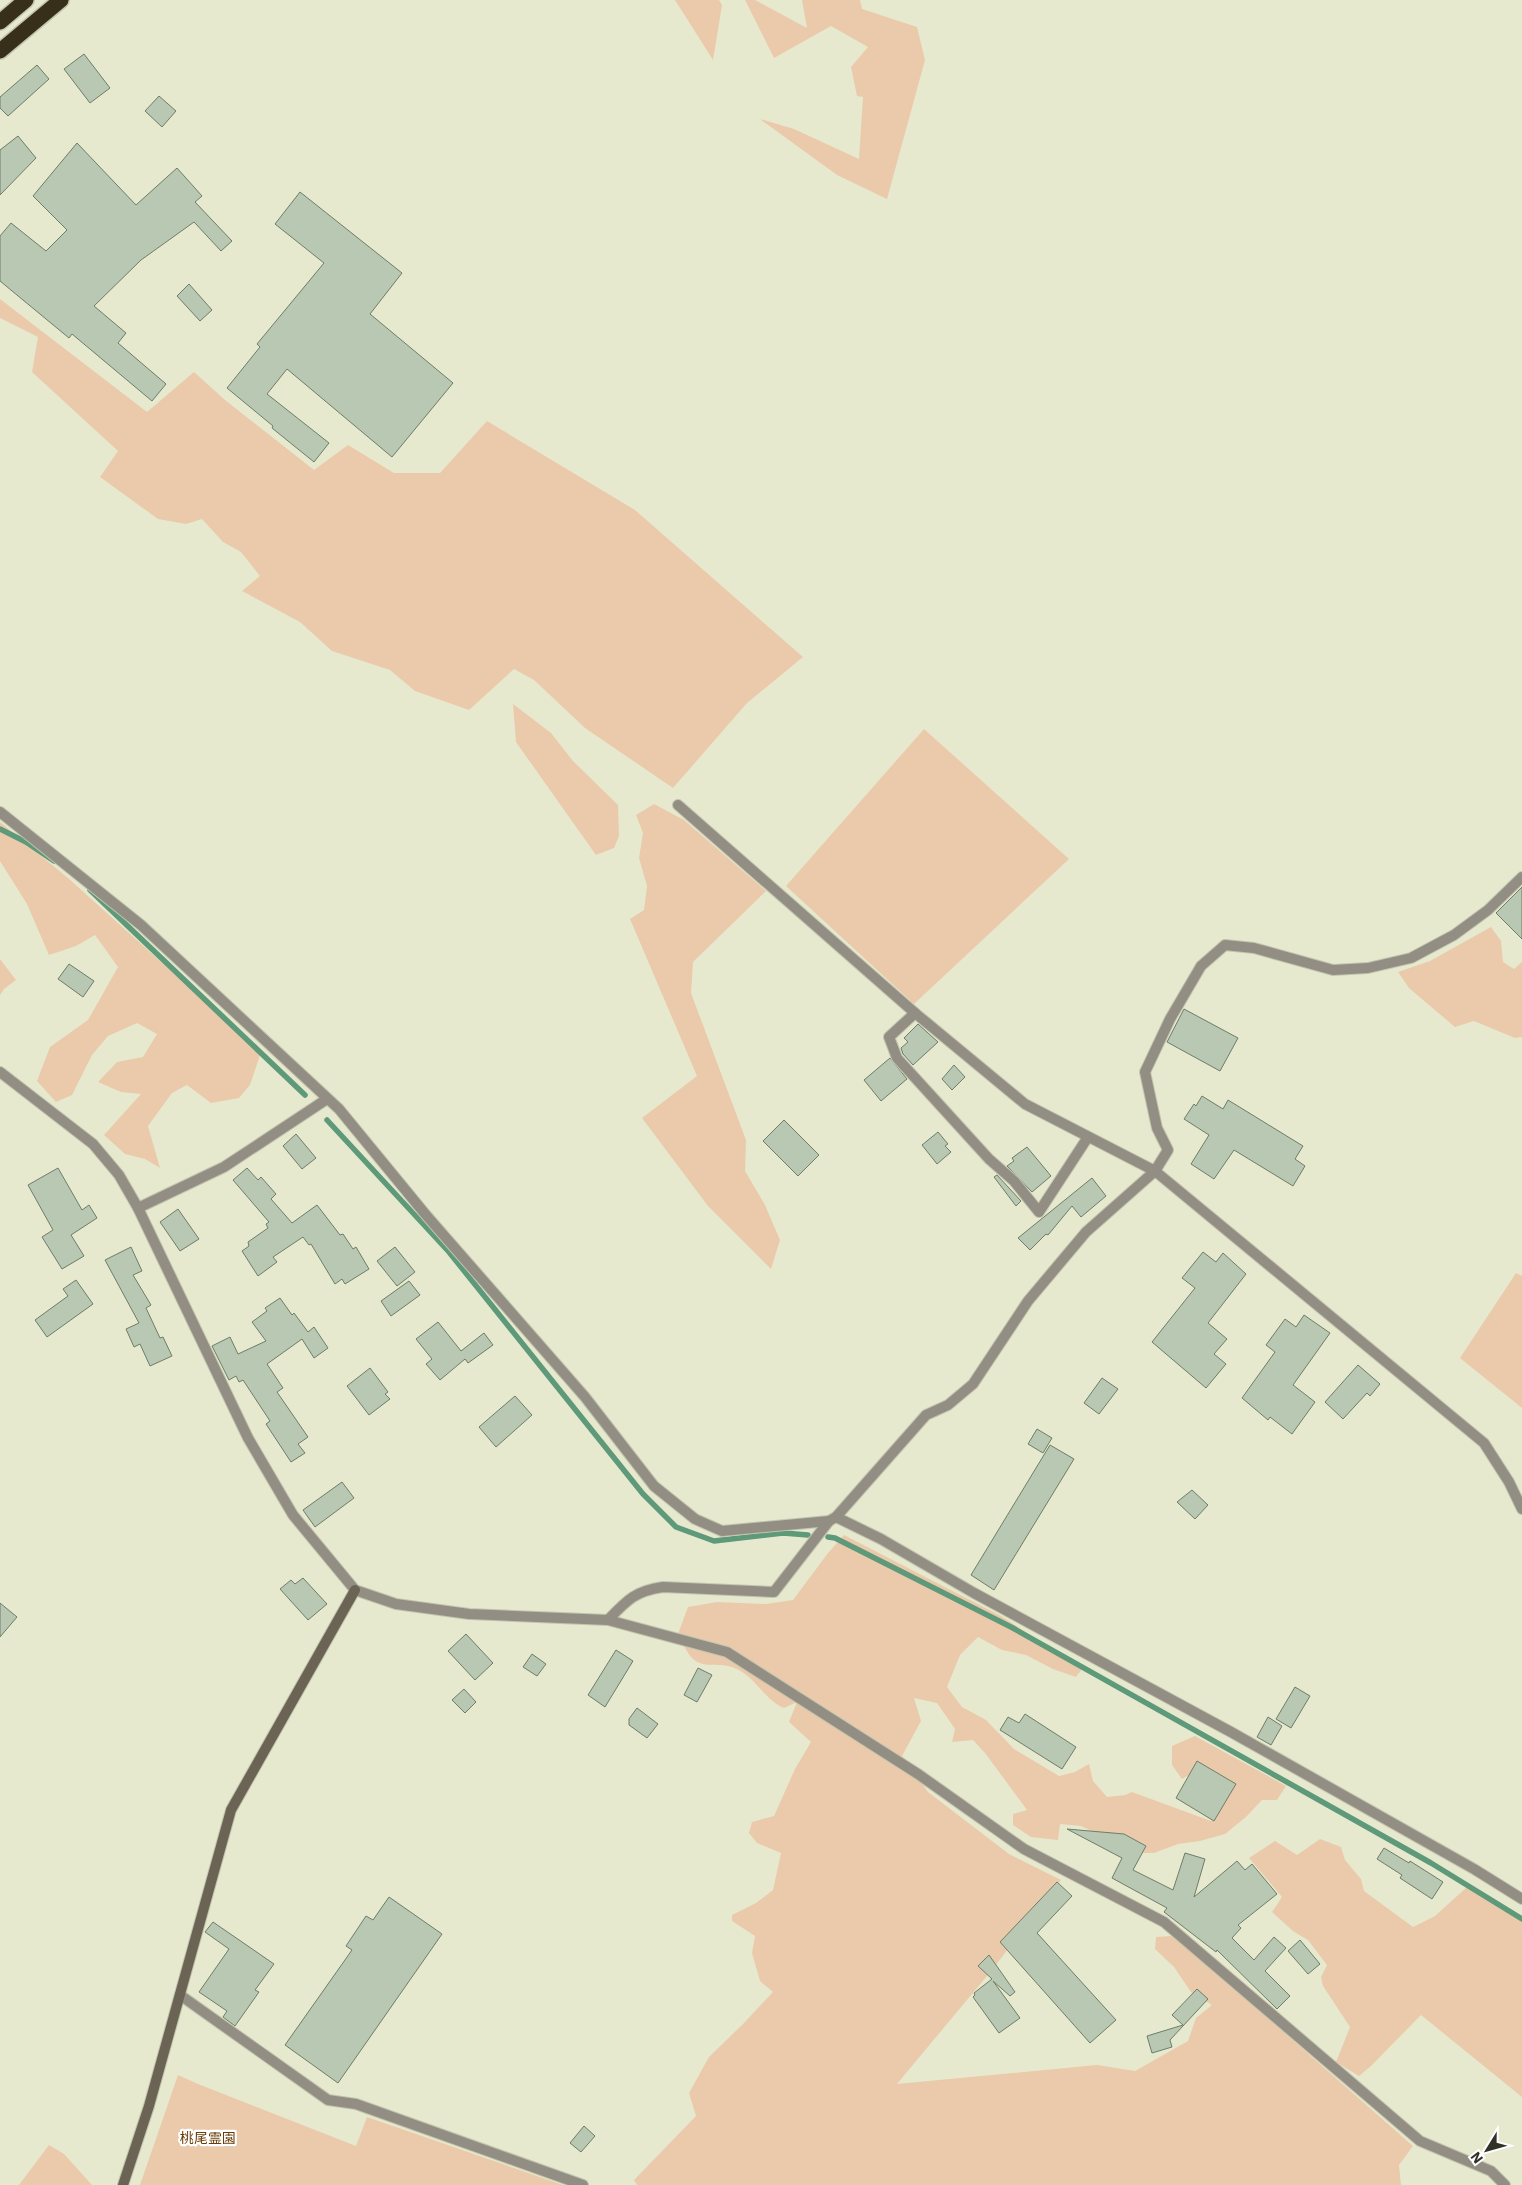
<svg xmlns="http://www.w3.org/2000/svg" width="1522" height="2185" font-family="'IBM Plex Sans','Noto Sans JP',sans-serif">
	<rect width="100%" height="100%" fill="#e6e9ce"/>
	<g fill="#ebcaab">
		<path d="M675,0H719L722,5L713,60Z"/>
		<path d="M745,0H755L807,28L802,0H860L862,9L917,27L925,60L887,199L837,175L760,119L794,129L859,159L863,97L857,96L851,67L868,47L831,26L774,58Z"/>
		<path d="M0,299L147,412L194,372L225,400L314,470L348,445L394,473H440L487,421L635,510L803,657L747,703L673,788L585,728L534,680L514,669L469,710L415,691L390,670L332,651L300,622L242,591L260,576L241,552L223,542L202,519L186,524L158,519L100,477L118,451L32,372L38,337L0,318Z"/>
		<path d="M513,704L551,733L573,761L618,805L619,836L614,848L596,855L516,742Z"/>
		<path d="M924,729L1069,859L914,1004L786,886Z"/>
		<path d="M654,804L684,820L766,891L693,962L691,993L746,1140L745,1171L765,1205L780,1240L771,1269L708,1206L642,1118L697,1076L630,919L644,910L647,886L639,858L643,833L636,815Z"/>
		<path d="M0,822L68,878L261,1052L250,1085L239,1098L211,1103L187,1085L172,1093L148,1126L160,1168L145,1159L125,1154L104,1135L141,1094L121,1092L98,1082L117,1062L143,1057L157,1034L137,1023L108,1036L92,1055L72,1095L56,1102L37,1081L50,1047L88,1020L118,967L95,935L76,946L49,955L27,904L0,861Z"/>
		<path d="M1491,927L1501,941L1503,962L1514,969L1522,962V1037L1515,1038L1474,1021L1455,1027L1409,988L1398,972L1430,961Z"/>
		<path d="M0,959L16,980L4,989L0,995Z"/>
		<path d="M1516,1273L1522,1276V1408L1460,1358Z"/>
		<path d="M844,1535L1001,1616L1082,1669L1076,1677L1053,1669L1026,1655L1002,1650L978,1637L960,1655L947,1687L962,1707L986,1720L1014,1749L1059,1776L1075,1772L1089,1764L1093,1781L1107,1797L1125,1795L1132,1792L1211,1821L1230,1787L1194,1772L1182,1779L1172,1765V1746L1195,1736L1286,1786L1277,1800H1262L1246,1817L1225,1834L1200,1841L1178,1844L1154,1853H1138L1081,1826L1060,1824L1058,1840L1031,1837L1013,1825V1814L1027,1810L985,1753L973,1740L952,1742L955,1729L937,1703L914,1698L921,1721L902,1756L928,1792L1009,1854L1061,1880L992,1970L897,2084L1097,2065L1135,2071L1188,2041L1196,2018L1212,2005L1191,1992L1174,1967L1155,1949L1156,1937L1171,1936L1188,1948L1413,2146L1399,2165L1401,2185H637L634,2180L696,2116L689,2093L709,2057L743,2024L773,1992L760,1981L752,1953L755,1936L732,1921V1915L756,1903L773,1890L781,1853L757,1843L749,1833L752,1822L774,1816L795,1769L811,1742L789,1722L797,1702L784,1708C763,1699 754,1674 732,1667C718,1662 703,1670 691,1657C686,1651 682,1641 678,1634L688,1607L717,1602L766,1604L793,1600L828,1553Z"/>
		<path d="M1320,1839L1341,1847L1345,1860L1361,1879L1364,1891L1413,1927L1435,1916L1467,1887L1522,1921V2097L1421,2015L1371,2066L1359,2076L1336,2062L1350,2027L1323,1986L1321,1977L1327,1965L1308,1940L1293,1931L1272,1912L1282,1897L1249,1858L1275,1841L1297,1855Z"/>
		<path d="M178,2075L198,2084L356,2146L367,2117L563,2185H140Z"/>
		<path d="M49,2145L64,2154L92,2185H19Z"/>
	</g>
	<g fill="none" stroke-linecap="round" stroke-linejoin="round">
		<g stroke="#5e9979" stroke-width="5.5">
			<path d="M0,829L26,842L54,861"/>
			<path d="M90,890L305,1095"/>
			<path d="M327,1120L449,1252L643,1494L676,1527L714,1541L783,1533L808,1535"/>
			<path d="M828,1537L835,1538L1011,1627L1431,1863L1522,1919"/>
		</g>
	</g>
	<g fill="#b9c8b2" stroke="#6e7d68">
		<path d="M84,54L110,88L90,103L64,69Z"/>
		<path d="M37,65L49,79L8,116L0,108V97Z"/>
		<path d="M159,96L176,111L162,127L145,111Z"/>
		<path d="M18,136L36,158L0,195V150Z"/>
		<path d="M77,143L136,205L177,168L202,196L195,202L232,241L221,251L194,222L141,260L94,306L126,333L118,343L166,384L152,401L72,334L69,338L0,281V236L11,223L46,251L67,230L33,196Z"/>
		<path d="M300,192L402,273L370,314L453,383L392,457L287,369L267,394L329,443L314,462L272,428L273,426L227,388L260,347L257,344L324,263L275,224Z"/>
		<path d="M189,284L212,310L200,321L177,296Z"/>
		<path d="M1522,887V939L1496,913Z"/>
		<path d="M69,964L94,981L83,997L58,979Z"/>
		<path d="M1184,1009L1238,1038L1220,1071L1167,1042Z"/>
		<path d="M918,1024L938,1042L913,1065L903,1054L901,1048L908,1042L904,1038Z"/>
		<path d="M890,1058L907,1079L881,1101L864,1080Z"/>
		<path d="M954,1065L965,1077L952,1090L942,1079Z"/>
		<path d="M1202,1096L1223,1109L1228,1100L1303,1146L1295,1159L1305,1166L1293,1186L1234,1150L1214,1179L1191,1164L1209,1135L1184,1119L1194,1104L1196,1106Z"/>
		<path d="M784,1120L819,1155L798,1176L763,1141Z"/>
		<path d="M938,1132L948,1144L945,1146L951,1152L937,1164L922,1145Z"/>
		<path d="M296,1134L316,1158L302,1169L283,1146Z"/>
		<path d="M1027,1147L1051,1176L1032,1192L1007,1166L1014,1161L1012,1158Z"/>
		<path d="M58,1168L82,1210L89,1205L97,1218L71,1235L84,1256L62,1269L42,1237L53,1230L28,1185Z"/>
		<path d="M247,1168L258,1180L261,1177L276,1194L271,1199L292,1223L317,1205L340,1235L343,1234L353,1249L356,1247L369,1269L345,1284L342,1279L335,1284L311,1244L309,1245L303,1237L273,1257L277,1262L258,1276L242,1251L249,1246L248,1242L268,1228L266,1224L269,1222L233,1180Z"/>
		<path d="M997,1175L1021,1201L1016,1206L994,1177Z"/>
		<path d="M1092,1178L1106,1196L1081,1217L1072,1206L1048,1235L1046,1234L1030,1250L1018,1238Z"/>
		<path d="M178,1209L199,1239L180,1251L160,1222Z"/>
		<path d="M131,1247L142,1271L133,1275L151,1305L146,1308L160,1338L163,1337L172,1356L150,1366L140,1344L134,1347L126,1329L139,1323L105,1260Z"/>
		<path d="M395,1247L415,1272L397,1286L377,1261Z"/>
		<path d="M1203,1252L1216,1262L1223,1253L1246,1274L1208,1323L1227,1339L1214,1354L1226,1364L1206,1388L1152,1342L1195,1288L1182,1278Z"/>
		<path d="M76,1280L93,1304L47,1337L35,1320L68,1296L63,1289Z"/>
		<path d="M409,1281L420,1295L391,1316L381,1301Z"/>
		<path d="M280,1298L292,1315L294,1313L308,1332L314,1327L328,1348L314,1358L302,1339L267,1364L283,1388L277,1392L308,1437L298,1444L305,1453L291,1462L266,1424L270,1421L243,1380L239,1382L236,1376L229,1380L212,1346L230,1337L238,1354L266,1341L252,1322L267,1311L265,1308Z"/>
		<path d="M1304,1315L1330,1333L1293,1385L1315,1402L1292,1434L1270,1417L1268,1420L1242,1398L1275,1352L1266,1345L1285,1319L1296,1327Z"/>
		<path d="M438,1322L461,1351L484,1333L493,1345L468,1363L465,1359L440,1380L426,1364L432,1359L416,1339Z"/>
		<path d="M1358,1365L1380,1384L1370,1396L1367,1393L1343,1419L1325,1402Z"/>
		<path d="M370,1368L388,1392L385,1394L390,1399L369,1415L347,1386Z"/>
		<path d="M1102,1378L1118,1389L1099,1414L1084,1403Z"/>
		<path d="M515,1396L532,1415L496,1447L479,1427Z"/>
		<path d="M1037,1429L1052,1438L1043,1453L1028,1444Z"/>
		<path d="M1050,1445L1074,1459L994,1590L971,1575Z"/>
		<path d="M342,1482L354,1498L315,1527L303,1510Z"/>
		<path d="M1192,1490L1208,1505L1195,1519L1177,1502Z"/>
		<path d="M303,1578L327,1604L308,1620L280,1589L291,1580L295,1584Z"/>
		<path d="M0,1603L17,1617L0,1637Z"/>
		<path d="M466,1634L493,1663L475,1680L448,1651Z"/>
		<path d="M616,1650L633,1661L605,1707L588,1695Z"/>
		<path d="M532,1654L546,1664L537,1676L523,1667Z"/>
		<path d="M698,1668L712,1675L697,1702L684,1695Z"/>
		<path d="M1295,1687L1310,1696L1291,1728L1276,1719Z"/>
		<path d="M464,1689L476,1702L465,1713L452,1700Z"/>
		<path d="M637,1708L658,1724L647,1738L629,1725V1719Z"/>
		<path d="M1025,1714L1076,1747L1062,1769L1000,1730L1008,1717L1019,1723Z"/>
		<path d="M1268,1717L1282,1726L1271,1745L1257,1737Z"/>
		<path d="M1197,1761L1236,1784L1214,1821L1176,1798Z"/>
		<path d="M1067,1829L1124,1834L1146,1846L1133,1870L1173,1890L1185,1853L1205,1859L1194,1897L1237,1861L1245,1870L1252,1864L1277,1894L1238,1925L1241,1928L1232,1938L1254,1960L1274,1937L1286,1948L1265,1971L1290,1996L1277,2009L1217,1950L1216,1952L1164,1912L1167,1908L1112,1878L1122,1858Z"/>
		<path d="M1384,1848L1409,1863L1410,1861L1443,1882L1432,1899L1400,1878L1402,1875L1377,1859Z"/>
		<path d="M1057,1882L1072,1896L1037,1933L1116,2020L1090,2043L1000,1942Z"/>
		<path d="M389,1897L442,1934L338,2083L285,2045L352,1950L346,1946L366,1916L373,1920Z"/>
		<path d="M213,1922L274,1964L255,1990L259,1992L235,2026L223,2017L227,2011L199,1992L229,1949L205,1932Z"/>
		<path d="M1300,1940L1320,1964L1308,1974L1288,1951Z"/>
		<path d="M989,1955L1015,1992L1010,1996L993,1981L1020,2018L999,2033L973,1997L975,1995L974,1993L992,1979L978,1966Z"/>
		<path d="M1197,1989L1208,1999L1170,2040L1172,2047L1152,2053L1147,2036L1183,2025L1172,2015Z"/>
		<path d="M584,2126L595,2136L581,2152L570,2143Z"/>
	</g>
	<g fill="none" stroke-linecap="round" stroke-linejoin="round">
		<defs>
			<g id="street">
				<path d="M678,805L915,1013L1025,1104L1155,1171L1484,1443L1509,1482L1522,1509"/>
				<path d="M0,812L141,925L339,1109L426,1215L585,1397L654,1486L695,1519L722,1531L829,1521L836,1517L926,1415L948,1405L973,1384L1028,1301L1086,1232L1155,1171L1168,1150L1157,1128L1145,1072L1170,1019L1201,966L1225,945L1254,948L1333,970L1368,968L1411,958L1454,935L1488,910L1522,877"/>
				<path d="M915,1013L889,1037L897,1058L989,1159L1014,1181L1039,1212L1088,1137"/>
				<path d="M0,1072L93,1144L119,1175L138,1208L248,1438L293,1515L355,1590L396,1604L469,1614L608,1620L727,1652L918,1774L1024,1849L1164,1922L1420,2141L1491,2171L1505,2185"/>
				<path d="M138,1208L224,1167L327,1099"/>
				<path d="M836,1517L881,1539L974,1593L1231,1732L1474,1869L1522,1899"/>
				<path d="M608,1620C627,1600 635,1591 663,1587L774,1592L829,1521"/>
				<path d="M180,1995L328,2100L356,2104L583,2185"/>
			</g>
			<path id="secondary" d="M123,2185L149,2106L231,1810L355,1590"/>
			<g id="highway">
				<path d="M0,22L26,0"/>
				<path d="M0,51L61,0"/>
			</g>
		</defs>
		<use href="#street" stroke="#c2c4ad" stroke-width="12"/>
		<use href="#secondary" stroke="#c2c4ad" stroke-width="12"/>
		<use href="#highway" stroke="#c2c4ad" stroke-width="18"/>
		<use href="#street" stroke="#928e84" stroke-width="10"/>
		<use href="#secondary" stroke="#6b6455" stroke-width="10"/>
		<use href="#highway" stroke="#382f1b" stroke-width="15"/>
	</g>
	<g text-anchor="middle" stroke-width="4.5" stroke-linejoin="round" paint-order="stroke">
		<g font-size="14" fill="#683d07" stroke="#fff">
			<text x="208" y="2143">桃尾霊園</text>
		</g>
	</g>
	<g transform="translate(1487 2150) rotate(233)" stroke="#ffffff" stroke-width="4" paint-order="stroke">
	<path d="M0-4L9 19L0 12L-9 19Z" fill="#303127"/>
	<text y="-8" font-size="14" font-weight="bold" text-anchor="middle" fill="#303127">N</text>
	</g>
</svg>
